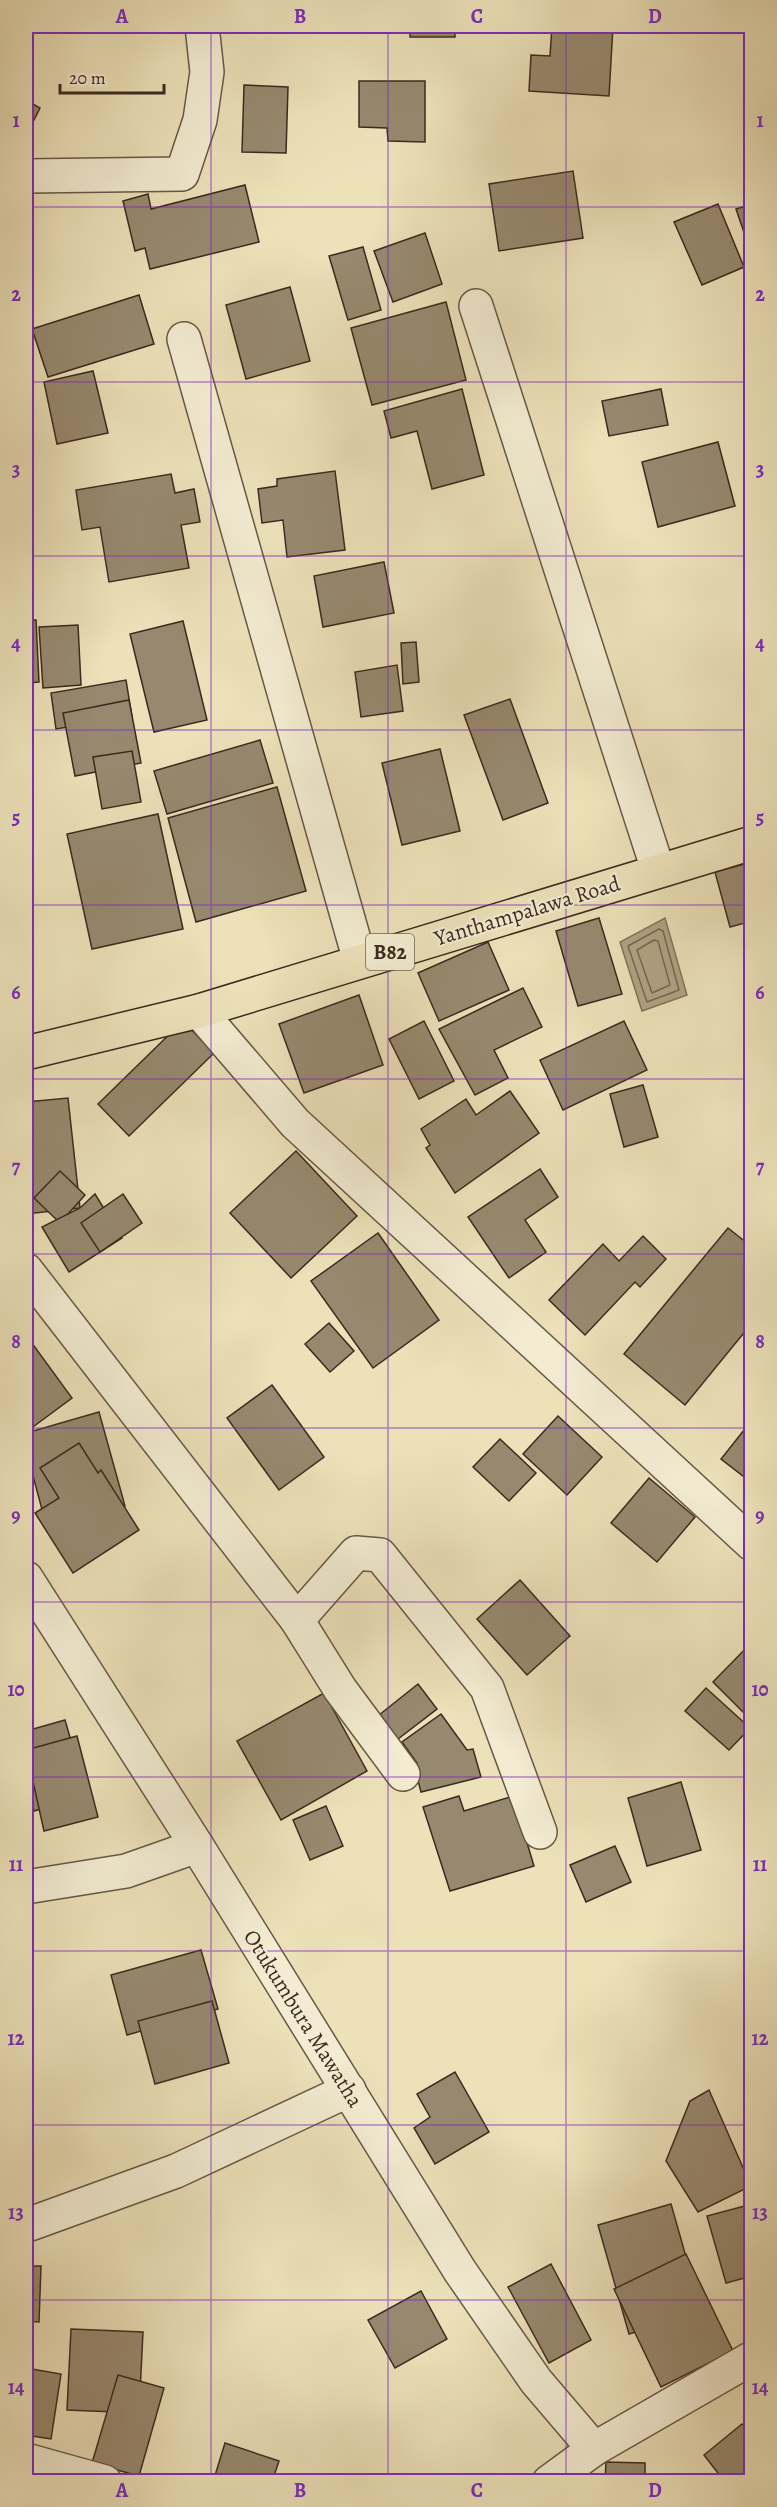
<svg xmlns="http://www.w3.org/2000/svg" width="777" height="2507" font-family="Alegreya,serif">
	<rect width="100%" height="100%" fill="#ece1b9"/>
	<filter id="stains"><feTurbulence type="fractalNoise" baseFrequency=".00333" numOctaves="4"/><feColorMatrix values="0 0 0 0 .2 0 0 0 0 .09 0 0 0 0 .02 0 0 0 .5 -.17"/></filter>
	<radialGradient id="worn" r=".72"><stop offset=".6" stop-color="#630" stop-opacity="0"/><stop offset="1" stop-color="#630" stop-opacity=".3"/></radialGradient>
	<path fill="#b0a384" stroke="#81735b" stroke-width="1.5" d="M665,918L687,995L642,1011L620,942Z"/>
	<g fill="none" stroke-linecap="round" stroke-linejoin="round">
		<g stroke="#766651" stroke-width="1.5">
			<path d="M659,929L663,931L679,990L647,1002L628,946Z"/>
			<path d="M654,940L658,941L670,985L652,993L637,950Z"/>
		</g>
	</g>
	<g fill="#97896f" stroke="#3b2a1e" stroke-width="1.5">
		<path d="M26,26H37L35,32L26,28Z"/>
		<rect x="410" y="26" width="45" height="11"/>
		<path d="M552,26H613L609,96L529,91L531,55L550,56Z"/>
		<path d="M359,81H425V142L388,141L387,128L359,127Z"/>
		<path d="M244,85L288,87L286,153L242,152Z"/>
		<path d="M26,100L40,108L26,136Z"/>
		<path d="M573,171L583,238L499,251L489,184Z"/>
		<path d="M245,185L259,242L150,269L145,248L135,251L123,201L148,194L151,209Z"/>
		<path d="M718,204L744,267L702,285L674,222Z"/>
		<path d="M752,204V256L736,209Z"/>
		<path d="M425,233L442,284L393,302L374,251Z"/>
		<path d="M363,247L381,310L348,320L329,256Z"/>
		<path d="M290,287L310,361L246,379L226,305Z"/>
		<path d="M139,295L154,344L48,377L32,329Z"/>
		<path d="M446,302L466,380L372,405L351,328Z"/>
		<path d="M93,371L108,433L57,444L44,382Z"/>
		<path d="M462,389L484,475L432,489L417,431L391,438L384,411Z"/>
		<path d="M661,389L668,425L609,436L602,401Z"/>
		<path d="M718,442L735,506L658,527L642,462Z"/>
		<path d="M335,471L345,550L287,557L283,520L262,523L258,489L277,486V479Z"/>
		<path d="M171,474L175,493L194,489L200,522L181,525L189,568L109,582L100,527L82,530L76,490Z"/>
		<path d="M384,562L394,613L323,627L314,576Z"/>
		<path d="M26,620H36L39,682L26,683Z"/>
		<path d="M183,621L207,720L154,732L130,634Z"/>
		<path d="M78,625L81,685L43,688L39,627Z"/>
		<path d="M416,642L419,682L403,684L401,643Z"/>
		<path d="M397,665L403,711L361,717L355,672Z"/>
		<path d="M126,680L132,717L56,729L51,693Z"/>
		<path d="M510,699L548,803L503,820L464,715Z"/>
		<path d="M129,700L141,763L75,776L63,713Z"/>
		<path d="M260,740L273,783L167,814L154,771Z"/>
		<path d="M440,749L460,831L402,845L382,763Z"/>
		<path d="M132,751L141,802L102,809L93,757Z"/>
		<path d="M277,787L306,891L196,922L168,818Z"/>
		<path d="M158,814L183,929L92,949L67,834Z"/>
		<path d="M752,862V921L730,927L715,872Z"/>
		<path d="M599,918L622,994L578,1006L556,931Z"/>
		<path d="M488,942L509,990L439,1021L418,973Z"/>
		<path d="M523,988L542,1027L494,1050L508,1078L475,1095L439,1029Z"/>
		<path d="M359,995L383,1065L304,1093L279,1024Z"/>
		<path d="M183,1021L214,1053L129,1136L98,1104Z"/>
		<path d="M424,1021L454,1081L419,1099L389,1039Z"/>
		<path d="M624,1021L647,1070L563,1110L540,1060Z"/>
		<path d="M26,1084L35,1148L26,1149Z"/>
		<path d="M643,1085L658,1137L624,1147L610,1094Z"/>
		<path d="M510,1091L539,1133L455,1193L426,1148L430,1145L421,1129L466,1099L476,1115Z"/>
		<path d="M68,1098L80,1208L26,1214V1102Z"/>
		<path d="M296,1151L357,1216L291,1278L230,1213Z"/>
		<path d="M540,1169L558,1197L525,1220L546,1252L509,1278L468,1217Z"/>
		<path d="M60,1171L85,1195L60,1223L34,1198Z"/>
		<path d="M95,1194L122,1238L69,1272L42,1227L80,1208Z"/>
		<path d="M123,1194L142,1223L100,1252L81,1223Z"/>
		<path d="M728,1228L752,1247V1259L748,1262L752,1265V1279L745,1287L752,1292V1323L685,1405L624,1354Z"/>
		<path d="M378,1233L439,1320L373,1368L311,1281Z"/>
		<path d="M643,1236L666,1259L640,1287L635,1282L585,1335L549,1300L603,1244L619,1261Z"/>
		<path d="M26,1302L33,1309L26,1317Z"/>
		<path d="M329,1323L354,1351L330,1372L305,1344Z"/>
		<path d="M26,1335L72,1398L26,1432Z"/>
		<path d="M272,1385L324,1457L279,1490L227,1418Z"/>
		<path d="M99,1412L125,1506L47,1528L26,1450V1433Z"/>
		<path d="M558,1416L602,1457L567,1495L523,1454Z"/>
		<path d="M752,1420V1483L721,1459Z"/>
		<path d="M500,1439L536,1473L509,1501L473,1467Z"/>
		<path d="M79,1443L98,1473L101,1470L139,1530L73,1573L35,1513L59,1498L40,1468Z"/>
		<path d="M649,1478L695,1517L657,1562L611,1523Z"/>
		<path d="M520,1580L570,1636L527,1675L477,1619Z"/>
		<path d="M752,1642V1721L713,1682Z"/>
		<path d="M418,1684L437,1709L398,1739L379,1715Z"/>
		<path d="M706,1688L750,1728L729,1750L685,1711Z"/>
		<path d="M324,1693L367,1771L281,1820L237,1741Z"/>
		<path d="M441,1714L467,1750L473,1749L481,1777L421,1792L414,1765L417,1763L402,1742Z"/>
		<path d="M65,1720L87,1796L34,1811L26,1782V1731Z"/>
		<path d="M77,1736L98,1817L44,1831L26,1750Z"/>
		<path d="M681,1782L701,1850L647,1866L628,1798Z"/>
		<path d="M459,1796L464,1811L513,1796L534,1866L450,1891L423,1807Z"/>
		<path d="M326,1806L343,1846L310,1860L293,1820Z"/>
		<path d="M615,1846L631,1882L586,1902L570,1865Z"/>
		<path d="M201,1950L218,2009L127,2035L111,1975Z"/>
		<path d="M212,2001L229,2063L155,2084L138,2021Z"/>
		<path d="M455,2072L489,2132L435,2164L414,2128L430,2117L417,2094Z"/>
		<path d="M709,2090L751,2186L698,2212L666,2161L690,2101Z"/>
		<path d="M671,2204L702,2313L629,2334L598,2225Z"/>
		<path d="M752,2204V2276L726,2283L707,2216Z"/>
		<path d="M26,2223L30,2224L27,2276H26Z"/>
		<path d="M686,2254L733,2351L661,2387L614,2289Z"/>
		<path d="M551,2264L591,2340L549,2363L508,2287Z"/>
		<path d="M26,2266H41L39,2322L26,2321Z"/>
		<path d="M421,2291L447,2339L395,2368L368,2320Z"/>
		<path d="M71,2329L143,2332L139,2413L67,2410Z"/>
		<path d="M26,2368L61,2374L51,2439L26,2435Z"/>
		<path d="M118,2375L164,2388L139,2476L92,2463Z"/>
		<path d="M742,2424L752,2436V2482H725L704,2455Z"/>
		<path d="M225,2443L279,2461L272,2482H213Z"/>
		<path d="M606,2462L645,2463V2482H605Z"/>
	</g>
	<g fill="none" stroke-linecap="round" stroke-linejoin="round">
		<defs>
			<g id="minor">
				<path d="M26,176L182,174L200,120L207,72L202,26"/>
				<path d="M476,306L658,870"/>
				<path d="M184,339L360,961"/>
				<path d="M199,1011L295,1123L752,1544"/>
				<path d="M26,1270L297,1620L340,1689L403,1774"/>
				<path d="M26,1578L197,1846L460,2271L536,2381L594,2449"/>
				<path d="M297,1620L356,1553L380,1555L487,1688L540,1832"/>
				<path d="M26,1887L126,1871L197,1846"/>
				<path d="M26,2223L30,2224L176,2171L349,2090"/>
				<path d="M26,2460L105,2482"/>
			</g>
			<path id="tertiary" d="M549,2482L594,2449L752,2358"/>
			<path id="primary" d="M26,1053L199,1011L752,843"/>
		</defs>
		<use href="#minor" stroke="#675845" stroke-width="36"/>
		<use href="#tertiary" stroke="#675845" stroke-width="36"/>
		<use href="#primary" stroke="#3b2a1e" stroke-width="36"/>
		<use href="#minor" stroke="#f3ecd2" stroke-width="33"/>
		<use href="#tertiary" stroke="#f3ecd2" stroke-width="33"/>
		<use href="#primary" stroke="#ece1b9" stroke-width="33"/>
	</g>
	<path fill="none" stroke="#7b2cbf" stroke-width="1.5" stroke-opacity="0.55" d="M211,26V2482M388,26V2482M566,26V2482M26,207H752M26,382H752M26,556H752M26,730H752M26,905H752M26,1079H752M26,1254H752M26,1428H752M26,1602H752M26,1777H752M26,1951H752M26,2125H752M26,2300H752"/>
	<g text-anchor="middle" stroke-width="4.5" stroke-linejoin="round" paint-order="stroke">
		<rect fill="#f3ecd2" stroke="#726454" stroke-width="1.5" x="366" y="934" width="48" height="36" rx="4.5"/>
		<g font-size="21" font-weight="bold" fill="#3b2a1e">
			<text x="390" y="959">B82</text>
		</g>
		<g font-size="22" fill="#3b2a1e" stroke="#f3ecd2">
			<text transform="translate(527 910) rotate(-17)" y="8">Yanthampalawa Road</text>
			<text transform="translate(304 2018) rotate(58)" y="8">Otukumbura Mawatha</text>
		</g>
	</g>
	<rect width="777" height="2507" fill="none" stroke="#ece1b9" stroke-width="66"/>
	<path d="M60 84v9h104v-9" fill="none" stroke="#3b2a1e" stroke-width="3"/>
	<text x="69" y="84" font-size="18" fill="#3b2a1e" stroke="#f3ecd2" stroke-width="4.5" paint-order="stroke">20 m</text>
	<rect x="33" y="33" width="711" height="2441" fill="none" stroke="#7b2cbf" stroke-width="2"/>
	<g font-size="20" text-anchor="middle" font-weight="bold" fill="#7b2cbf">
		<text x="122" y="23">A</text>
		<text x="300" y="23">B</text>
		<text x="477" y="23">C</text>
		<text x="655" y="23">D</text>
		<text x="16" y="127">1</text>
		<text x="760" y="127">1</text>
		<text x="16" y="301">2</text>
		<text x="760" y="301">2</text>
		<text x="16" y="476">3</text>
		<text x="760" y="476">3</text>
		<text x="16" y="650">4</text>
		<text x="760" y="650">4</text>
		<text x="16" y="824">5</text>
		<text x="760" y="824">5</text>
		<text x="16" y="999">6</text>
		<text x="760" y="999">6</text>
		<text x="16" y="1173">7</text>
		<text x="760" y="1173">7</text>
		<text x="16" y="1348">8</text>
		<text x="760" y="1348">8</text>
		<text x="16" y="1522">9</text>
		<text x="760" y="1522">9</text>
		<text x="16" y="1696">10</text>
		<text x="760" y="1696">10</text>
		<text x="16" y="1871">11</text>
		<text x="760" y="1871">11</text>
		<text x="16" y="2045">12</text>
		<text x="760" y="2045">12</text>
		<text x="16" y="2219">13</text>
		<text x="760" y="2219">13</text>
		<text x="16" y="2394">14</text>
		<text x="760" y="2394">14</text>
		<text x="122" y="2497">A</text>
		<text x="300" y="2497">B</text>
		<text x="477" y="2497">C</text>
		<text x="655" y="2497">D</text>
	</g>
	<rect width="100%" height="100%" filter="url(#stains)"/>
	<rect width="100%" height="100%" fill="url(#worn)"/>
</svg>
